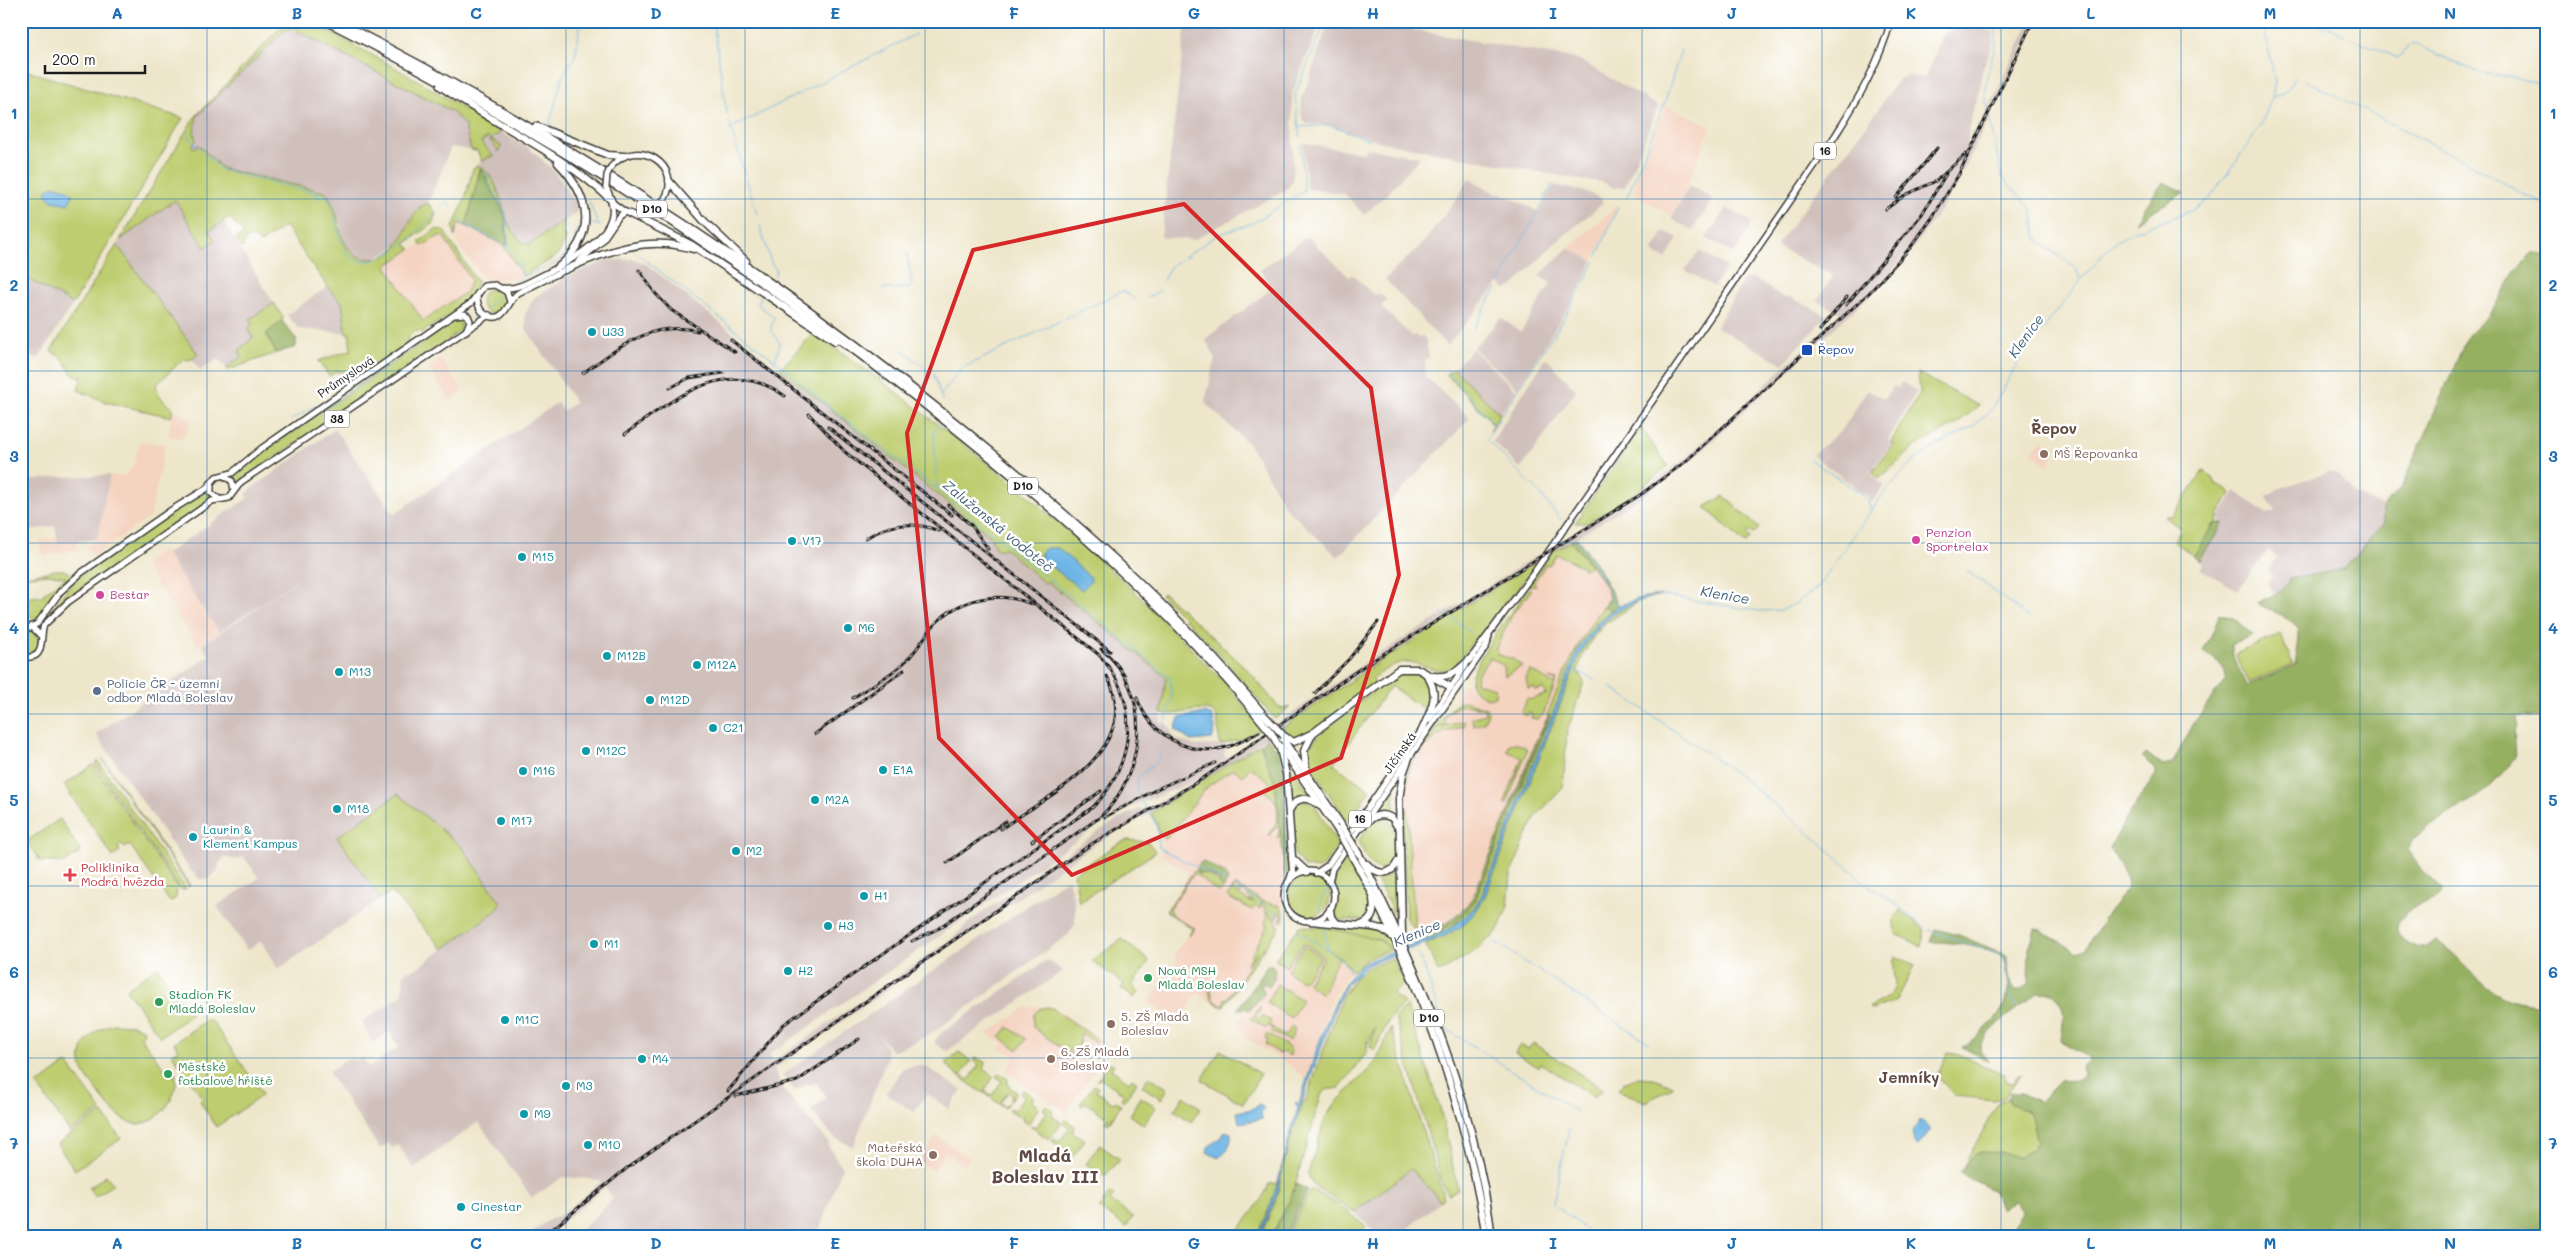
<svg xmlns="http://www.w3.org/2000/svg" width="2567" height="1257" font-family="Mali,sans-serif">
	<rect width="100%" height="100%" fill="#fff"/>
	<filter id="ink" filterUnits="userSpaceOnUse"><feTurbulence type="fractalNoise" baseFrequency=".02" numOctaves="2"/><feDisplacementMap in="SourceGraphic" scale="10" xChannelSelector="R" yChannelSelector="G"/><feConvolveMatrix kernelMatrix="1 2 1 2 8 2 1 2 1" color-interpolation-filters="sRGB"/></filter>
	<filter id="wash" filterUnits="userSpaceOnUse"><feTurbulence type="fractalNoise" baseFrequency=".0096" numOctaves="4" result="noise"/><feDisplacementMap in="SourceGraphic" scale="20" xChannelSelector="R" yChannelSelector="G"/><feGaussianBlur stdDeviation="1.12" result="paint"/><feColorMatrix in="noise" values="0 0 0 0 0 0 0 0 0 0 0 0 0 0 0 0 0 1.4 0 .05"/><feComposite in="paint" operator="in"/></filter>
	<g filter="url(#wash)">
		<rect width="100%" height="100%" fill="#eee6ca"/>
		<g fill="#f4d3c0">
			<path d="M1666,105L1711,126L1693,172L1672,216L1637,196L1635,190L1637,178Z"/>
			<path d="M1616,204L1617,206L1593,261L1568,248L1611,212Z"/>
			<path d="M458,223L503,245L523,276L514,279L502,278L501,281L485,279L460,248L456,238L455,228Z"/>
			<path d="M439,236H443L471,280L466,292L423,321L386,266L420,244L423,246Z"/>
			<path d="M440,359L463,391L450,400L427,367Z"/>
			<path d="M173,409L192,420L182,439L168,436Z"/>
			<path d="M2043,440L2048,445L2057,444L2052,458L2047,465L2031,451Z"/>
			<path d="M140,441L165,445L150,517L93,556L86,546L97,539L110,475L125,476L134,464Z"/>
			<path d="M57,538L58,543L76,540L77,550L42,555L39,540Z"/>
			<path d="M1574,541L1596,565L1617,605L1604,612L1575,654L1475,898L1462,916L1436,931L1420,937L1410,931L1404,820L1407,772L1441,720L1457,704L1455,698L1463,686L1473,682L1509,616L1553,552Z"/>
			<path d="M163,550L219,632L199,647L143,564Z"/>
			<path d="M1243,754L1281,782L1288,873L1282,888L1281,904L1285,912L1284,922L1222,1009L1198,993L1178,1022L1149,1002L1176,964L1174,954L1192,930L1166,911L1189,874L1162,855L1160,831L1188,791Z"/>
			<path d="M1297,931L1340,959L1350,971L1334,994L1305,1079L1291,1066L1247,1038L1241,1029L1243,1026L1238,1024L1273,965Z"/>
			<path d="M1041,1006L1058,1010L1101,1040L1096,1051L1093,1050L1087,1059L1097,1067L1066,1112L1005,1071L1015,1058L1000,1048L1003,1044L987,1034L1025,1008Z"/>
			<path d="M937,1136L969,1158L964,1166L945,1153L933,1171L919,1161Z"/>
		</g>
		<g fill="#d0c0bc">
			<path d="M1186,21H1321L1292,94L1293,180L1286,190L1193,240L1161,237Z"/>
			<path d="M1329,21H1420L1413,30L1578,59L1658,106L1625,187L1613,188L1603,182L1581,180L1382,142L1329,125L1309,124L1303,120L1301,112L1302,99Z"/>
			<path d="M2031,21H2036L1961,175L1941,209L1912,249L1870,295L1687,464L1641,497L1366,668L1195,787L1095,844L774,1069L784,1091L828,1141L830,1143L828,1145L842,1168L817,1236H575L613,1199L605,1187L546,1236H528L547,1221L562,1214L601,1182L600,1180L563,1177L532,1198L478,1122L414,1168L398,1145L392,1148L389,1143L380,1149L329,1074L330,1070L345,1060H357L362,1057L369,1067L399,1047L389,1032L373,1043L362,1022L402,995L404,973L409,970H414L497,910L501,903L487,884L338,837L381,899L278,969L261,941L247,950L217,906L259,878L244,857L236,860L226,857L220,862L217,872L208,879H200L189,869L96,734L209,656L202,645L326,561L219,632L166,554L248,498L246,494L255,486L335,429L394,514L557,403L563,411L575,402L526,329L525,314L535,297L571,275L607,260L634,259L646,264L991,537L996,550L1005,548L1044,583L1048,582L1166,677L1160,723L1169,725L1173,738L1196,746L1219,745L1220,742L1226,747L1224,755L1226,758L1190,783L1116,813L770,1054L772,1062L950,940L969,922L1096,833L1122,817L1141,808L1143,810L1150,807L1192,783L1363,664L1638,493L1683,460L1842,314L1817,301L1833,276L1776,246L1875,114L1898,79L1908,75L1921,78L1927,76L1943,34L1967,22L1993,32V42L1982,71L1980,89L1973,108L1965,156Z"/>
			<path d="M293,29L446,107L453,112L465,126L471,150L451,147L430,199L414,214L404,237L389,251L373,259L357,256L347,247L334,203L265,178L223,169L199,146L194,148L192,146L196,140L194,132L195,120L200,112L277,38L287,30Z"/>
			<path d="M501,132L529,148L554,171L577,206L576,213L529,245L521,242L511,227L485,170L479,166L481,158L491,156L481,142L488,137L499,151L501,146L491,139Z"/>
			<path d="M1303,143L1364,153L1366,148L1420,157L1387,194L1364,215L1345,194L1307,189Z"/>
			<path d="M1469,178L1498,195L1500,192L1539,212L1554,185L1587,192L1602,199V204L1552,246L1512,287L1506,289L1499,283L1447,346L1385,279L1423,243L1458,197Z"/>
			<path d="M1689,185L1714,199L1692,230L1671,219Z"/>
			<path d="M175,199L205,247L209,231L223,221L274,303L251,319L254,339L241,351V357L226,367L218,359L200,370L192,359L198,354L117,245L120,240Z"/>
			<path d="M1727,208L1752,222L1735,254L1706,238Z"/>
			<path d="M1664,231L1678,238L1666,259L1652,252Z"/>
			<path d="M1307,236L1349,277L1352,274L1374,295L1379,293L1387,300L1381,307L1413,337L1415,335L1419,338L1422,335L1426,340L1429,357L1425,359L1426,377L1470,418L1338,557L1286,508L1249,444L1205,403L1215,357L1205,339L1273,288L1260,270Z"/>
			<path d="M1568,248L1593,261L1575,296L1518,388L1473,348L1501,318L1521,332L1551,283L1539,276Z"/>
			<path d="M1699,251L1726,267L1714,287L1685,270Z"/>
			<path d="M21,274L73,304L38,359L21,352Z"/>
			<path d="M1752,277L1784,298L1790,297L1827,316L1783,364L1716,327L1744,279Z"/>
			<path d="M327,287L342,302L346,333L299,329L287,315Z"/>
			<path d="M1472,349L1516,390L1500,414L1454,369Z"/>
			<path d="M1546,358L1576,390L1521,469L1492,441Z"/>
			<path d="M1902,382L1917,391L1888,440L1892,444L1870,472L1884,486L1871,503L1868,497L1853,486L1854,483H1850L1812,455L1842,430L1867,390L1884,399L1893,386L1898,388Z"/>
			<path d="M2329,472L2340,475L2353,492L2383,507V523L2344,569L2287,580L2283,590L2274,594L2267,583L2273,576L2268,569L2278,557L2268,550L2238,590L2200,569L2203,563L2200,560L2223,524L2218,519L2235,491L2267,514L2276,511L2266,496L2274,493L2277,489Z"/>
			<path d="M110,475L97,539L58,543L55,526L25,531L27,543L21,544V482L56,477Z"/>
			<path d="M1068,878L1075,905V924L1069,934L931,1034L893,1052L878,1034L886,1047L887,1058L853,1147L835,1138L811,1111L826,1097L816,1082L811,1085L807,1084L795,1091L782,1075Z"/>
			<path d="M1047,960L1063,971L947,1051L934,1043L940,1034Z"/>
			<path d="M919,1065L928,1068L962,1090L949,1109L927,1094L914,1112L886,1093L903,1068Z"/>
			<path d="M1412,1169L1441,1201L1398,1236H1379L1354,1212Z"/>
		</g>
		<g fill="#becd6f" stroke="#6d7446">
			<path d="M287,21H310L419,81L501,132L491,139L501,146L499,152L488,137L481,142L493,156L490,158L488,155L487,159L482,161L477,151L471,150L465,126L453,112L293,29L286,30L277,38L197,116L194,132L196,140L192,146L194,148L199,145L223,169L325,192C345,211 333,259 371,259C407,258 406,208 428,203L436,213L432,224L405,244L411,249L386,266L423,321L466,292L471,280L443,236H439L422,246L419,242L436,229L444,231L477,282C477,303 439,321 423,332L416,331L409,336L407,344L403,347L356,379L339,383L344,377L339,370L329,376L318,361L351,350L349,333H346L342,302L332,293L285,226L261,243L255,238H247L242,248L236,240L244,233L229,217L209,231L215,240L205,248L175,200L120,240L194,118Z"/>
			<path d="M21,69L183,118L73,304L21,275Z"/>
			<path d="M478,165C497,176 501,202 508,222C511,229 517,236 521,242L529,245L564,220L562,232L566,238L558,255L523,276L503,245H508L505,215L480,169L466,226L458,223L455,237L453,227L465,199L473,168Z"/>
			<path d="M117,245L198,354L192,359L181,361L156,385C158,395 164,403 173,408L171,417L106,402L78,390L82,377L72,374L63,359L51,351Z"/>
			<circle cx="494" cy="301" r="13"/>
			<path d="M274,303L283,317L282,321L266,334L276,353L228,370L226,368L241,357L240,349L253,338L248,329L252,325L250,319Z"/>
			<path d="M461,316L466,317L467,324L465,326L460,325L461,330L440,346L237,483L232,476L256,455Z"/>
			<path d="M814,333L887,385L1022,490L1132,589L1228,686L1262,729L1240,740L1220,745L1217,717L1212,711C1194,707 1177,717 1161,713L1166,677L1048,582L1044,583L1005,548L996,550L991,537L780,369Z"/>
			<path d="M1454,369L1500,414L1490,431L1493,425L1489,419L1446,374Z"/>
			<path d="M1918,373L1979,406L1956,424L1916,446L1879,479L1872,472L1893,445L1891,442L1920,393Z"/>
			<path d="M1641,428L1668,466L1635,493L1587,523H1575Z"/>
			<path d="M2203,471L2214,479L2215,483L2231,493L2218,515L2217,523L2213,525L2194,556L2174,541L2181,529L2164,516H2173Z"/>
			<path d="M207,491L212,499L57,608L41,624L74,580L171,512Z"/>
			<path d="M1724,496L1759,528L1754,534L1749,532L1747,534L1750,538L1745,544L1705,507Z"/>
			<path d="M1571,541L1590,565L1583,570V567L1557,554L1549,565L1546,564L1534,582L1536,585L1528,586L1552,551Z"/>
			<path d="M1539,560L1480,639H1475L1453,668C1433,676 1419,658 1400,663C1390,665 1381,673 1373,679L1375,685L1308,734L1298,739L1285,733L1281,729L1366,670L1448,619L1445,618Z"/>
			<path d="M56,570H63L74,575L58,590L37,621L21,609V601H30V597L43,596V594L66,577L48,574L21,577Z"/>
			<path d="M1529,588L1531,591L1513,613L1496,648L1499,655L1513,659L1522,666L1505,676L1504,666L1490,657L1477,675L1476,683L1495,688V696L1488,698C1481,695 1473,692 1471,683C1468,667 1518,604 1529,588Z"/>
			<path d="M1164,593L1248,670L1276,704L1282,709L1290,707L1275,719L1211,645L1161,595Z"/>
			<path d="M1641,600L1605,624L1594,636L1583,655L1577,673L1581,675L1584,682L1567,732L1563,788L1536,816L1525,840L1511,874L1508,906L1498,930L1492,938L1485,940L1481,947L1448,968L1438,972L1425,943C1452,934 1469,923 1484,898L1580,654C1595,628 1612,610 1641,600Z"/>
			<path d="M1604,606L1611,610L1600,619L1577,652L1481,897C1467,921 1450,931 1424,940L1422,937L1443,930L1475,901L1549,718V715L1547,716C1563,675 1577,641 1604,606Z"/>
			<path d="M27,629L34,631L40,642L38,650L30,654L21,653V631Z"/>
			<path d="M2280,634L2293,664L2248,683L2236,654Z"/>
			<path d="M1530,670L1555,685L1556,681L1550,678L1557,680L1543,715L1538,719L1531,718L1532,714L1528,712L1527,716L1521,713L1527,698L1530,700L1547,694L1543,689L1535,691L1534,687L1528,689L1526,679Z"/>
			<path d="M1401,671C1427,672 1439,685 1426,711L1391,686L1333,764L1370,790L1348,822L1308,762V748L1321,733L1392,676Z"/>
			<path d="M1464,701L1486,708L1488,713L1484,722L1474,726L1472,718L1485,714L1484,709C1463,704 1459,702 1444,718L1446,724L1436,727L1410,766L1408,781L1405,780C1409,760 1444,706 1464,701Z"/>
			<path d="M1464,721V726L1438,735L1420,753L1436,728Z"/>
			<path d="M1261,743L1275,784L1281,839L1277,838L1280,829L1276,827L1270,835L1272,837L1269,835C1278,823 1282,811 1273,798C1269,794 1266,795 1265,789L1270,782L1250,767L1243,776L1233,769L1207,787L1166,839L1159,835L1157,824L1151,813Z"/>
			<path d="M1515,743L1525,747L1527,751L1506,805L1504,804L1522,758L1507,751L1510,744Z"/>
			<path d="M102,758L190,886L189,887Z"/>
			<path d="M1286,759L1311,796L1305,794L1292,798L1291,775Z"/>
			<path d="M98,761L186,889L184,890L180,889L95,764Z"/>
			<path d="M93,765L177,887L176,898L170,902L130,845L125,848L122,844L118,847L120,851L113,857L64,785Z"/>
			<path d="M1395,783L1394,816L1385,811H1376Z"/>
			<path d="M398,794L462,847L501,903L497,910L443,949L391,892L381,899L337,837Z"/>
			<path d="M1308,801L1316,807L1338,845L1324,865L1318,869L1305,867L1294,854L1292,815L1298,802Z"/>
			<path d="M1407,808L1415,929L1406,919L1402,811H1406Z"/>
			<path d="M1384,818C1400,824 1399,860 1387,870C1370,871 1364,853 1359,840L1372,822Z"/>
			<path d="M60,819L81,852L64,863L40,861L27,841Z"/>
			<path d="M1128,840L1148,842L1156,852L1079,902L1074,873L1119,843Z"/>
			<path d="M1344,856L1371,902L1372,912L1365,920H1339L1333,914L1337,896L1333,873Z"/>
			<path d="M1196,869V872C1216,876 1212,878 1224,887L1219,893L1194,873L1169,910L1180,921L1195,928L1188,937L1192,929L1166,911Z"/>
			<path d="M1396,871L1397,920L1374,874L1385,877Z"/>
			<circle cx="1309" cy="896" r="21"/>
			<path d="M1235,885L1262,901L1280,906L1284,915L1283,921H1280L1282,915L1277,911V919L1266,912L1262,902L1260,909L1256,906L1252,910L1227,897L1232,890L1251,903L1249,900L1255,903L1242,890L1240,894L1236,886L1234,890L1232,889Z"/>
			<path d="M1900,910L1925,930L1921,946L1896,934L1893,920Z"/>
			<path d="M1265,913L1277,921V926H1280L1223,1007C1212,1003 1207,994 1210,983L1213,1000L1223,1006L1225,998L1227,999L1258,951L1246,965L1268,925L1265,923L1267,918Z"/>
			<path d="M1300,926C1321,926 1359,932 1379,940C1384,943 1386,947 1392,949L1370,957L1352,971L1341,958L1330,951L1340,958C1330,968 1330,982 1322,994L1309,985L1308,982L1323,959L1321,954L1305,944L1301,946L1286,967L1275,959Z"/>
			<path d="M1336,926C1354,928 1389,924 1393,947L1388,946L1381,940L1336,930Z"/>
			<path d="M1122,939L1149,961L1132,986L1139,992L1134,998L1121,989L1124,984L1092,961Z"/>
			<path d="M1305,947L1319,955L1320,959L1305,980L1302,981L1288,972V969L1302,948Z"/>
			<path d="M1895,956L1915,965L1897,1000L1872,1010L1869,1008C1876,1002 1887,1000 1892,992C1899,982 1891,967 1895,956Z"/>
			<path d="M1393,958L1404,984L1392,994L1404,1003L1390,1018L1374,1051L1370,1047L1375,1027L1368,1043L1367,1041V1052L1340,1088L1325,1090L1321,1095L1290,1203L1281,1214L1273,1236H1260C1266,1223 1273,1210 1277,1196C1283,1173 1290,1115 1306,1100L1342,997L1355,978L1367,968Z"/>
			<path d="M157,967L191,1015L160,1037L126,989Z"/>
			<path d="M1277,984L1302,1000L1291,1018L1267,1003Z"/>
			<path d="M1407,1006L1441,1112L1458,1189L1448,1195L1443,1186L1395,1017Z"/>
			<path d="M1048,1007L1052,1008L1097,1039L1095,1042L1081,1033L1079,1045L1068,1051L1071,1053L1070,1055L1033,1027L1034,1014L1039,1009Z"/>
			<path d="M1260,1007V1011L1255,1017L1258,1019L1263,1016L1271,1021L1269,1025L1285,1036L1292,1026L1295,1029L1290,1041L1271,1032L1273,1029L1268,1026L1266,1028L1251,1019Z"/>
			<path d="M206,1020H211L262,1093L260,1097L216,1127L200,1101L203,1098L172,1054L178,1050L174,1043Z"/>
			<path d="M115,1024L133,1025L144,1030L141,1038L167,1072L174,1070C179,1082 174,1096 167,1106C138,1141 118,1119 98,1092C93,1084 84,1076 82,1067C75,1045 96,1027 115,1024Z"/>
			<path d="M1008,1027L1026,1039L1018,1050L1000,1037Z"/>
			<path d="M1391,1028L1444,1198L1441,1201L1411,1169L1354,1212L1313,1185L1308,1174L1325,1119L1333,1106L1375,1063Z"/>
			<path d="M1267,1034L1286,1045L1291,1050L1290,1056L1282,1052L1280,1054L1265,1044L1268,1040L1265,1038Z"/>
			<path d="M1533,1043L1603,1089L1594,1097L1540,1063L1538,1067L1515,1053L1520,1045L1528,1049Z"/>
			<path d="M1220,1050L1261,1074L1243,1104L1202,1080Z"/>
			<path d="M959,1052L971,1061L960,1077L946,1065L947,1061Z"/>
			<path d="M1947,1053C1969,1054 1983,1068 2003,1074L2008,1083H2013L2018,1075L2022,1074L2005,1097L1994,1100L1955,1096L1937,1076Z"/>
			<path d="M976,1058L985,1062L984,1069L994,1076L983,1093L961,1078L963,1076L969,1080L979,1065L973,1060Z"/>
			<path d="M1110,1062L1114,1065L1111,1069L1129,1082L1132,1078L1137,1082L1124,1101L1121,1099L1124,1094L1101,1078L1096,1081Z"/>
			<path d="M67,1063L101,1110L70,1132L37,1085Z"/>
			<path d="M999,1073L1008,1079L1007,1085L1017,1092L1010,1101L1012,1095L1008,1092L1000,1103L1004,1106L1009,1103L1005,1108L984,1093L985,1091L992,1095L1002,1081L996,1076Z"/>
			<path d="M1149,1076L1168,1089L1161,1099L1142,1086Z"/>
			<path d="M1638,1077L1653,1078L1674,1086L1646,1102L1618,1090L1623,1083Z"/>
			<path d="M1094,1085L1098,1088L1096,1091L1113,1103L1116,1101L1121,1105L1108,1124L1105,1122L1108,1118L1085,1102L1082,1106L1080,1104Z"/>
			<path d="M1023,1090L1033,1097L1032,1102L1039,1107L1028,1124L1022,1120L1023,1118L1008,1110L1010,1108L1014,1111L1024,1097L1020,1093Z"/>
			<path d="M1184,1096L1201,1108L1191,1122L1174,1110Z"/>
			<path d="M1141,1097L1156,1107L1144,1125L1130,1115Z"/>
			<path d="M2008,1097V1100L2029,1113L2049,1154L2000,1209L1994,1191L1960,1173L1999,1101L2005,1100Z"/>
			<path d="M1046,1105L1053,1110L1052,1116L1062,1123L1049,1139L1030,1126L1036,1127L1047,1112L1043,1109Z"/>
			<path d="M102,1112L121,1139L75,1170L57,1144Z"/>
			<path d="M1066,1120L1075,1126L1073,1132L1085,1140L1073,1156L1052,1141L1053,1138L1059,1142L1070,1128L1063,1124Z"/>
			<path d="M1099,1145L1120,1159L1105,1176L1086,1164Z"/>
			<path d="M106,1175L113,1184L95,1197L89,1188Z"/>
			<path d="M1277,1183L1274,1197L1257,1236H1235C1246,1218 1262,1203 1269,1184Z"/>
			<path d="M1311,1189L1337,1204L1366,1227L1357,1236H1287Z"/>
			<path d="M1110,1193L1114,1195L1110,1201L1133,1217L1126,1227L1099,1208Z"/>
		</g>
		<g fill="#96b062" stroke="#59663f">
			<path d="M481,168L505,215L507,245H503L466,226Z"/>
			<path d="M2163,182L2185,192L2135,222Z"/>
			<path d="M2534,252L2546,256V718L2517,716V727L2514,732L2516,757C2507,769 2496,782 2484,792C2465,808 2415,826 2408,851L2423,872L2443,891L2434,900C2423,900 2399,915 2397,926C2395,937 2412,948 2422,948C2427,948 2431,943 2436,940C2481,972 2481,1003 2546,1006V1233L2524,1229L2516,1236H2006L2022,1212L2014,1202L2000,1209L1994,1191L1960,1173C1978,1147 1974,1153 2003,1152C2008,1152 2013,1157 2018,1157L2031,1150L2037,1142L2031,1117L2029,1112L2009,1103L2010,1093H2021L2039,1102L2060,1081L2076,1080L2084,1075L2082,1067L2089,1063L2090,1059L2061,1041L2064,1015L2061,1004L2053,993L2038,992C2025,1004 1978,1033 1980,1051L1989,1062L1970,1050L1962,1047C1972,1044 2001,1015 2005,1004C2009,995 2011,968 2004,959C1995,947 1945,941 1930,942L1935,929L1959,935L2006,955L2010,983L2015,990H2021L2028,984L2029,949L2035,929L2041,930L2077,952L2085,949L2109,911L2128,888L2127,878L2110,848L2127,817L2155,776V770L2143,757L2146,753L2163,766L2172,764L2194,723L2225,680C2229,666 2212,659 2203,651L2215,628L2219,614L2233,618L2253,635L2232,644V652L2246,686L2295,665C2296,655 2301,638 2298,629C2296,620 2266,609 2257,603L2283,590L2289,579L2344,569L2383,524V507L2402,486L2468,335L2489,315L2518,268Z"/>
			<path d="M282,321L296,339V347L276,353L266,334Z"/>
			<path d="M2217,523L2223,524L2200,560L2194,556L2213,525Z"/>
			<path d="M1577,538L1595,563L1619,606L1611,610L1604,606L1609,599C1608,582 1582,554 1571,541Z"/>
			<path d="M1549,715L1475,901L1457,922L1428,935V931C1450,923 1463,914 1475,893L1538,736Z"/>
			<path d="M1267,737L1278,751L1282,763L1287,850L1291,868L1289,875L1285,874L1275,784L1261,746Z"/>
			<path d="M1202,861L1224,873L1228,880L1224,887L1220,886L1219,880L1207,873L1198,874L1197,867Z"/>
			<path d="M1268,965H1272L1275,970L1274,979L1269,987L1265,983L1261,986L1265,993L1249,1010L1245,1008L1242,1011L1241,1007L1237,1010Z"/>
			<path d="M1296,1184L1308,1190L1285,1236H1273C1280,1217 1290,1202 1296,1184Z"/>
		</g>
		<g fill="#6eb5e5" stroke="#456880">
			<path d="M55,186L67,189L73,195L68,204L52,201L47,195V189Z"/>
			<path d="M1047,548H1058L1090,577L1091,581L1082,590L1040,558L1042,551Z"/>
			<path d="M1661,595C1620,605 1602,617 1580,653L1484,898L1474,914L1460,927L1445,936L1367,965L1347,984L1337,1003L1306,1090L1288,1147L1276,1197L1260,1236H1257C1278,1196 1284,1151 1298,1108L1295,1102L1299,1104C1310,1071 1333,988 1358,968C1366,961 1376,958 1386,954C1425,938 1457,936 1481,897L1577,652C1599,615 1618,599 1661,595Z"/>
			<path d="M1205,713L1212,716L1215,729L1212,739L1191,741L1175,730L1179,718Z"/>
			<path d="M1259,1104L1264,1108L1261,1112L1262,1119L1239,1123L1237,1112L1252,1109Z"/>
			<path d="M1921,1120L1931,1129L1918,1146L1914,1143L1912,1131Z"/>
			<path d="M1225,1131L1231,1133C1232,1143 1227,1153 1218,1158L1207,1152L1208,1147L1222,1136Z"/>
		</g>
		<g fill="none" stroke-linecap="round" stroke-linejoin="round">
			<g stroke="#6eb5e5" stroke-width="1">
				<path d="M713,21L727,114"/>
				<path d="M1996,21V43L1987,76L1985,96L2002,178L2032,209L2036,235L2040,243L2074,266L2080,278"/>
				<path d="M2312,21L2398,58L2412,43L2479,73L2515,77L2546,87"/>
				<path d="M2305,80L2461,159L2546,206"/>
				<path d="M2273,97L2285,92L2295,77"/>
				<path d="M729,122L758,217"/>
				<path d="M1301,127L1330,125L1370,140"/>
				<path d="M188,129L191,140L221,170L327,196C336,213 336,235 346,251C366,284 421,230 435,213"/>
				<path d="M730,129L916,34"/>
				<path d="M556,131L550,122L563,75L575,56L580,25L578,21"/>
				<path d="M1300,137L1295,94L1326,21"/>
				<path d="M544,154L577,195"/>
				<path d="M486,172L488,181L506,213L509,246"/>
				<path d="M317,192L318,199"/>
				<path d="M1627,197L1665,102L1681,50"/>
				<path d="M588,199L598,224"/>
				<path d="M441,206L446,202L451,206"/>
				<path d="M458,216L464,224L509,247L525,276C541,270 560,264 570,250C576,242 575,227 582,222"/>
				<path d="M590,223L601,226"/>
				<path d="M760,226L771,263L776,269L775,276"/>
				<path d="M631,249L782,366L833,410L937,489L1170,677L1172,698L1165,724"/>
				<path d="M1597,256L1618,207"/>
				<path d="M1163,281L1170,267L1217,235L1253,223L1304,191L1301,145"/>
				<path d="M513,284L525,277"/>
				<path d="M1498,284L1553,184"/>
				<path d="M883,289L909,288L912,284L907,254"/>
				<path d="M761,296L758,305L774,317L771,330L780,343L775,361"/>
				<path d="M1147,297L1153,295L1160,290"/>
				<path d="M486,308L503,293"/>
				<path d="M472,317L478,316"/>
				<path d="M1473,329L1496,289"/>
				<path d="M903,350L934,375L942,400"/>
				<path d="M1446,370L1492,422L1495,426L1487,439"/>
				<path d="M941,395L962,368L1123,291L1135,300"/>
				<path d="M1502,414L1562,321L1595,262"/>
				<path d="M291,420L325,400"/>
				<path d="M1495,425L1499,419"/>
				<path d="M1488,441L1539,492L1561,520"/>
				<path d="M1809,459L1862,494L1867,499L1871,510"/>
				<path d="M236,476L262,452L435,334L459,318L465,317"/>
				<path d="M937,488L934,435L935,429L940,424"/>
				<path d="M1576,538L1594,563L1617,608"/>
				<path d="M1966,570L2028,617"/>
				<path d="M1660,595L1759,611L1781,610L1795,604L1817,588L1883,494L1911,463L1935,447L1974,426L1991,410L2020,359L2081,280L2112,244L2133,232L2191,211L2210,198L2260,127L2272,98L2275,82L2263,21"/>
				<path d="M1441,613L1454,619L1471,633"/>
				<path d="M1574,670L1595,680"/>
				<path d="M1611,687L1740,776L1800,826"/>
				<path d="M1163,731L1165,725"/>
				<path d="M1161,750C1158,770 1145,766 1138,779C1131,794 1152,813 1156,825C1158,833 1158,841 1159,848L1224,881"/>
				<path d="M1803,828L1868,885L1891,900L1925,928"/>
				<path d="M1335,877L1348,854"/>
				<path d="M1236,887L1279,915"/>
				<path d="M1320,912V903L1326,891"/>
				<path d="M1324,929L1328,950"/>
				<path d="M1297,930C1312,942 1348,957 1350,974"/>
				<path d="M1929,930L2005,957L2010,995L2017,1007"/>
				<path d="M1495,942L1649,1043"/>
				<path d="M1417,953L1424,966L1444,1028L1576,1111"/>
				<path d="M1553,1204L1569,1129"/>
				<path d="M1557,1207L1594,1236"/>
			</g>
		</g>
	</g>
	<g filter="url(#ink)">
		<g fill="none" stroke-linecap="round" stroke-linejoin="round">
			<defs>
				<g id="primary">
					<path d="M611,167C637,135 685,166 664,200"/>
					<path d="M606,187L613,203L625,212"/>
					<path d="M578,262L601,242L619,216L625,212"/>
					<path d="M503,288C516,290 529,282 539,277C564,265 622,235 611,201"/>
					<path d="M510,302L507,292L495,285L484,286L477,296C477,303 479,310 485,314C505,326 507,301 518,293L567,269"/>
					<path d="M455,315L465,314L468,316L470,321L466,331"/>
					<path d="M224,476L232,481L234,490"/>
					<path d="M211,484V493L219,499"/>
					<path d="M30,627L37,624L60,592L81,573L170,511L206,489L216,477L232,473L262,448L471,303L478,293"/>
					<path d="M21,628H33L41,636"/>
					<path d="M21,656C47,663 39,638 44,625L68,602L212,501L229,498L241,482L489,315"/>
					<path d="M1471,658L1533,574L1835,136C1858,100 1879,63 1891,21"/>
					<path d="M1429,720L1466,665"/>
					<circle cx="1309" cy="896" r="25"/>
					<path d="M1316,873L1328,865L1424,727"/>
					<path d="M1329,882L1332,869L1487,645L1489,636"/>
				</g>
				<g id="motorway">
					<path d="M325,21C553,136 767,276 966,438C1071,523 1173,613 1259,718"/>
					<path d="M337,21C557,133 763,267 954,421C1065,511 1173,605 1264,715"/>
					<path d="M440,86C495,125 560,152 610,199"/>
					<path d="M536,126L608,155L624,156"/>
					<path d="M669,181L705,222L746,261"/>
					<path d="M628,213L692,245L835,341"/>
					<path d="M557,268C597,236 592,198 558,163"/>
					<path d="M565,270C606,251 648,235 693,249"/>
					<path d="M1434,676C1453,678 1461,668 1473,656"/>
					<path d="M1422,730C1431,710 1441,694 1426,674"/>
					<path d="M1272,734L1280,749L1286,774L1293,871L1290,880"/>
					<path d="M1284,736L1294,742L1313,733L1399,669H1418L1451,687"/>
					<path d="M1282,738L1340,823"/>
					<path d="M1281,747L1337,829"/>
					<path d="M1306,768L1304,751L1312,735"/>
					<path d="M1289,811C1297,795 1308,796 1320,806"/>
					<path d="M1359,829C1369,820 1378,810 1392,818L1397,826"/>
					<path d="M1359,854C1422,978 1473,1097 1492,1236"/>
					<path d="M1292,858L1307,872"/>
					<path d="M1355,861C1420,978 1464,1103 1486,1236"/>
					<path d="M1367,864C1377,875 1391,877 1398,861"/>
					<path d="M1330,909L1331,917L1337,923"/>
					<path d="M1310,921L1373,927L1382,929L1394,938"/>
					<path d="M1361,925C1373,921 1375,911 1373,899"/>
					<path d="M1402,934L1399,799L1403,774L1410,755"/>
				</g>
			</defs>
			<use href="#primary" stroke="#3c3a36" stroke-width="8"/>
			<use href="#motorway" stroke="#3c3a36" stroke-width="9"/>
			<use href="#primary" stroke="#fff" stroke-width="5"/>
			<use href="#motorway" stroke="#fff" stroke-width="6"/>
			<defs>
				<g id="rail">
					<path d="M1896,198L1937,148"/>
					<path d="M1886,209L1905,195L1936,181L1966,154"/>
					<path d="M639,270L655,293L671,310L735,352"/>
					<path d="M1846,305L1922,214L1946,174"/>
					<path d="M1820,330L1847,297"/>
					<path d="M731,340L952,515"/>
					<path d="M583,373C619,348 651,320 698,331"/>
					<path d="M670,388L689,378L723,373"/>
					<path d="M809,414L845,452L1098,654C1141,699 1136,764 1093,807L844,981"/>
					<path d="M828,427L1110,651"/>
					<path d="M625,434C674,399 726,354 785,396"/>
					<path d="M948,505L972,526L988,549"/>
					<path d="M866,538C889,523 914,521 939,531"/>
					<path d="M1315,693L1349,659L1378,622"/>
					<path d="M853,698C870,686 892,675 907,660C918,649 925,635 935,624C961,597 998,591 1032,604"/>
					<path d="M1137,698C1150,734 1189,758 1227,747C1238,744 1248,738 1259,732"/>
					<path d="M815,734L904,670"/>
					<path d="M1105,817L1159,788L1215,763"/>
					<path d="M1001,829C1050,794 1145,750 1107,676"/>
					<path d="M1032,841L1101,791"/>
					<path d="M947,863L1006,821"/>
					<path d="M940,927L1099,818C1146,776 1154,690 1101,649"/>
					<path d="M912,941L946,925"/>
					<path d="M728,1091L783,1025L841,984"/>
					<path d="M736,1096L797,1081L859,1039"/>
					<path d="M544,1236L627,1168L1093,843L1199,781L1364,666L1640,495L1685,462L1869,293L1910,248L1932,218L1959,174L2033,21"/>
				</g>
			</defs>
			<use href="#rail" stroke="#1c1c1c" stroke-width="3"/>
			<use href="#rail" stroke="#fff" stroke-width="1" stroke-dasharray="4" stroke-linecap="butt"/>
			<defs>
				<g id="primary-bridge">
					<path d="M606,187L607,175L611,167"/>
					<path d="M647,213L664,200"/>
				</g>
				<g id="motorway-bridge">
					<path d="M1264,715L1284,736"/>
					<path d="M1259,718L1272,734"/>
					<path d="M1340,823L1359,854"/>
					<path d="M1337,829L1355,861"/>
				</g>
			</defs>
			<use href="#primary-bridge" stroke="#3c3a36" stroke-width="8" stroke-linecap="butt"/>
			<use href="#motorway-bridge" stroke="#3c3a36" stroke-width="9" stroke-linecap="butt"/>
			<use href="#primary-bridge" stroke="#fff" stroke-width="5"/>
			<use href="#motorway-bridge" stroke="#fff" stroke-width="6"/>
		</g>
	</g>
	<path fill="none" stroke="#d62828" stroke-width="4" stroke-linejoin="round" d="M1184,204L1371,388L1399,575L1341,758L1072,875L939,738L907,433L973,250Z"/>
	<path fill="none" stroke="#1f6fb2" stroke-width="1" stroke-opacity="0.55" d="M207,21V1236M386,21V1236M566,21V1236M745,21V1236M925,21V1236M1104,21V1236M1284,21V1236M1463,21V1236M1642,21V1236M1822,21V1236M2001,21V1236M2181,21V1236M2360,21V1236M21,199H2546M21,371H2546M21,543H2546M21,714H2546M21,886H2546M21,1058H2546"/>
	<g fill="#0f9aa8" stroke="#fff" stroke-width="2">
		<circle cx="592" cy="332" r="5"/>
		<circle cx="792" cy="541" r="5"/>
		<circle cx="522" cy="557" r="5"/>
		<circle cx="848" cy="628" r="5"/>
		<circle cx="607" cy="656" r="5"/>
		<circle cx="697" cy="665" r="5"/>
		<circle cx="339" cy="672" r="5"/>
		<circle cx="650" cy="700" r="5"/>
		<circle cx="713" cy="728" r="5"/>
		<circle cx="586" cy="751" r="5"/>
		<circle cx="883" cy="770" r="5"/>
		<circle cx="523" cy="771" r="5"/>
		<circle cx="815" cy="800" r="5"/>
		<circle cx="337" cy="809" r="5"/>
		<circle cx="501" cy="821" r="5"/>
		<circle cx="193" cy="837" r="5"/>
		<circle cx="736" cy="851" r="5"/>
		<circle cx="864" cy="896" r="5"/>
		<circle cx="828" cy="926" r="5"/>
		<circle cx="594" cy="944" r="5"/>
		<circle cx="788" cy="971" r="5"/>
		<circle cx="505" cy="1020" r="5"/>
		<circle cx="642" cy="1059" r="5"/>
		<circle cx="566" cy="1086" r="5"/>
		<circle cx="524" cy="1114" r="5"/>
		<circle cx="588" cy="1145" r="5"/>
		<circle cx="461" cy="1207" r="5"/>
	</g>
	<rect fill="#1a4fb4" stroke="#fff" stroke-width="2" x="1801" y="344" width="12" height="12" rx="2.5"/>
	<g fill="#8d6e63" stroke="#fff" stroke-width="2">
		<circle cx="2044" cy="454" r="5"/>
		<circle cx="1111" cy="1024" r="5"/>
		<circle cx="1051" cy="1059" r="5"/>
		<circle cx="933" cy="1155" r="5"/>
	</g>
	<g fill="#d1479c" stroke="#fff" stroke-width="2">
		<circle cx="1916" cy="540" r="5"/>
		<circle cx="100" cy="595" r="5"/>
	</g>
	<circle fill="#5c6f8a" stroke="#fff" stroke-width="2" cx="97" cy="691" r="5"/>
	<path fill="#e0444e" stroke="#fff" stroke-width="2" d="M67.5 867.5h5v5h5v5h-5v5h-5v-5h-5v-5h5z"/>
	<g fill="#2e9e5b" stroke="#fff" stroke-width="2">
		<circle cx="1148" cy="978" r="5"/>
		<circle cx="159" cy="1002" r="5"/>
		<circle cx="168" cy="1074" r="5"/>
	</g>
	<g text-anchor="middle" stroke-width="5" stroke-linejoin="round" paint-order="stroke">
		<g fill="#fff" stroke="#606060" stroke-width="1">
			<rect x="1814" y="142.5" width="22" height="17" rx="4"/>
			<rect x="637" y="200.5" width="30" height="17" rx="4"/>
			<rect x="324.5" y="410.5" width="25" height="17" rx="4"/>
			<rect x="1008" y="477.5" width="30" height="17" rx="4"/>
			<rect x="1349" y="810.5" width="22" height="17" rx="4"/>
			<rect x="1414" y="1009.5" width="30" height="17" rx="4"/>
		</g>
		<g font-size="11" font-weight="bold" fill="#1c1c1c">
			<text x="1825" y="155">16</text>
			<text x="652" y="213">D10</text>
			<text x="337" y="423">38</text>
			<text x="1023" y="490">D10</text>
			<text x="1360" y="823">16</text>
			<text x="1429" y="1022">D10</text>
		</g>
		<g font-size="12" fill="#0d838f" stroke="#fff" text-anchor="start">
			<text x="602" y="336">U33</text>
			<text x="802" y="545">V17</text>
			<text x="532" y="561">M15</text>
			<text x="858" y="632">M6</text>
			<text x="617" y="660">M12B</text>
			<text x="707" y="669">M12A</text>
			<text x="349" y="676">M13</text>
			<text x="660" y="704">M12D</text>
			<text x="723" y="732">C21</text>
			<text x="596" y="755">M12C</text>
			<text x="893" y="774">E1A</text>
			<text x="533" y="775">M16</text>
			<text x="825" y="804">M2A</text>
			<text x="347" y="813">M18</text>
			<text x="511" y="825">M17</text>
			<text x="203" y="834">Laurin &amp;<tspan x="203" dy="14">Klement Kampus</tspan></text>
			<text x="746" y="855">M2</text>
			<text x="874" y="900">H1</text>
			<text x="838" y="930">H3</text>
			<text x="604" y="948">M1</text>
			<text x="798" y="975">H2</text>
			<text x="515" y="1024">M1C</text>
			<text x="652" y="1063">M4</text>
			<text x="576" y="1090">M3</text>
			<text x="534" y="1118">M9</text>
			<text x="598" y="1149">M10</text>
			<text x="471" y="1211">Cinestar</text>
		</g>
		<g font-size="12" fill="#164399" stroke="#fff" text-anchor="start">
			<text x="1818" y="354">Řepov</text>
		</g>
		<g font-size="12" fill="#1c1c1c" stroke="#fff">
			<text transform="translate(346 377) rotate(-34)" y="4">Průmyslová</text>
			<text transform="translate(1400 753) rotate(-55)" y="4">Jičínská</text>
		</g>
		<g font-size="12" fill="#785e54" stroke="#fff" text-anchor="start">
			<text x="2054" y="458">MŠ Řepovanka</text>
			<text x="1121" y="1021">5. ZŠ Mladá<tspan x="1121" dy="14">Boleslav</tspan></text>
			<text x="1061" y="1056">6. ZŠ Mladá<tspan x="1061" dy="14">Boleslav</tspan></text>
			<text x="923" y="1152" text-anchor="end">Mateřská<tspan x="923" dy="14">škola DUHA</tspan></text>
		</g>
		<g font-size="12" fill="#b23c85" stroke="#fff" text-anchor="start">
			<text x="1926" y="537">Penzion<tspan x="1926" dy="14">Sportrelax</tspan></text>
			<text x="110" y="599">Bestar</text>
		</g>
		<g font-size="12" fill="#4e5e75" stroke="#fff" text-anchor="start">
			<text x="107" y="688">Policie ČR - územní<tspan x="107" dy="14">odbor Mladá Boleslav</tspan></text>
		</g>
		<g font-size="12" fill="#be3a42" stroke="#fff" text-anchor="start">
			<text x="81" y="872">Poliklinika<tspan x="81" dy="14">Modrá hvězda</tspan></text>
		</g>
		<g font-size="12" fill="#27864d" stroke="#fff" text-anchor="start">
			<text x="1158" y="975">Nová MSH<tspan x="1158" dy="14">Mladá Boleslav</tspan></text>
			<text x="169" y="999">Stadion FK<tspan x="169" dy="14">Mladá Boleslav</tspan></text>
			<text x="178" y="1071">Městské<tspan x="178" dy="14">fotbalové hřiště</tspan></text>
		</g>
		<g font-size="14" font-style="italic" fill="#416176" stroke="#fff">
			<text transform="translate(2026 336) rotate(-54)" y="5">Klenice</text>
			<text transform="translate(998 526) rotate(39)" y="5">Zalužanská vodoteč</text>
			<text transform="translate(1725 595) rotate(10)" y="5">Klenice</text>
			<text transform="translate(1417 933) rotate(-23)" y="5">Klenice</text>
		</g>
		<g font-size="15" font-weight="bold" fill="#604a41" stroke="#fff">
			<text x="2054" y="434">Řepov</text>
			<text x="1909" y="1083">Jemníky</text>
		</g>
		<g font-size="18" font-weight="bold" fill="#604a41" stroke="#fff">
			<text x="1045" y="1162">Mladá<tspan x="1045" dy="21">Boleslav III</tspan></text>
		</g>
	</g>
	<rect width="2567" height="1257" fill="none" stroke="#fff" stroke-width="55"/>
	<path d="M45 65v8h100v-8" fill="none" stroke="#1c1c1c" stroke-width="2.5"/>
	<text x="52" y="65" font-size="15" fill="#1c1c1c" stroke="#ffffff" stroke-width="4" paint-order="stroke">200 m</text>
	<rect x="28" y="28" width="2512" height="1202" fill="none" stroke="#1f6fb2" stroke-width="2"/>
	<g font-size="16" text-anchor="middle" font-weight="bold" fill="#1f6fb2">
		<text x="117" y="19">A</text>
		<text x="297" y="19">B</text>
		<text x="476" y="19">C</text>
		<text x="656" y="19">D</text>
		<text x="835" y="19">E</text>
		<text x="1014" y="19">F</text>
		<text x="1194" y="19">G</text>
		<text x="1373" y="19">H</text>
		<text x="1553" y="19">I</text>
		<text x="1732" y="19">J</text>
		<text x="1911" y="19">K</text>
		<text x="2091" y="19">L</text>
		<text x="2270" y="19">M</text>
		<text x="2450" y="19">N</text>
		<text x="14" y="119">1</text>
		<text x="2553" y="119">1</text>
		<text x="14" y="291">2</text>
		<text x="2553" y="291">2</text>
		<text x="14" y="462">3</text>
		<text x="2553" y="462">3</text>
		<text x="14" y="634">4</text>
		<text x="2553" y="634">4</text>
		<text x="14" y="806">5</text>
		<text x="2553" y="806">5</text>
		<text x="14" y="978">6</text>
		<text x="2553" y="978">6</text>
		<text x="14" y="1149">7</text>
		<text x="2553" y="1149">7</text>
		<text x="117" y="1249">A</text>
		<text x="297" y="1249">B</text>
		<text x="476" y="1249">C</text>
		<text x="656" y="1249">D</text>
		<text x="835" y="1249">E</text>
		<text x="1014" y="1249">F</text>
		<text x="1194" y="1249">G</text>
		<text x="1373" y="1249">H</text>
		<text x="1553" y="1249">I</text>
		<text x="1732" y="1249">J</text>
		<text x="1911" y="1249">K</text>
		<text x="2091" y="1249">L</text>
		<text x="2270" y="1249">M</text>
		<text x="2450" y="1249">N</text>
	</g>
</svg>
